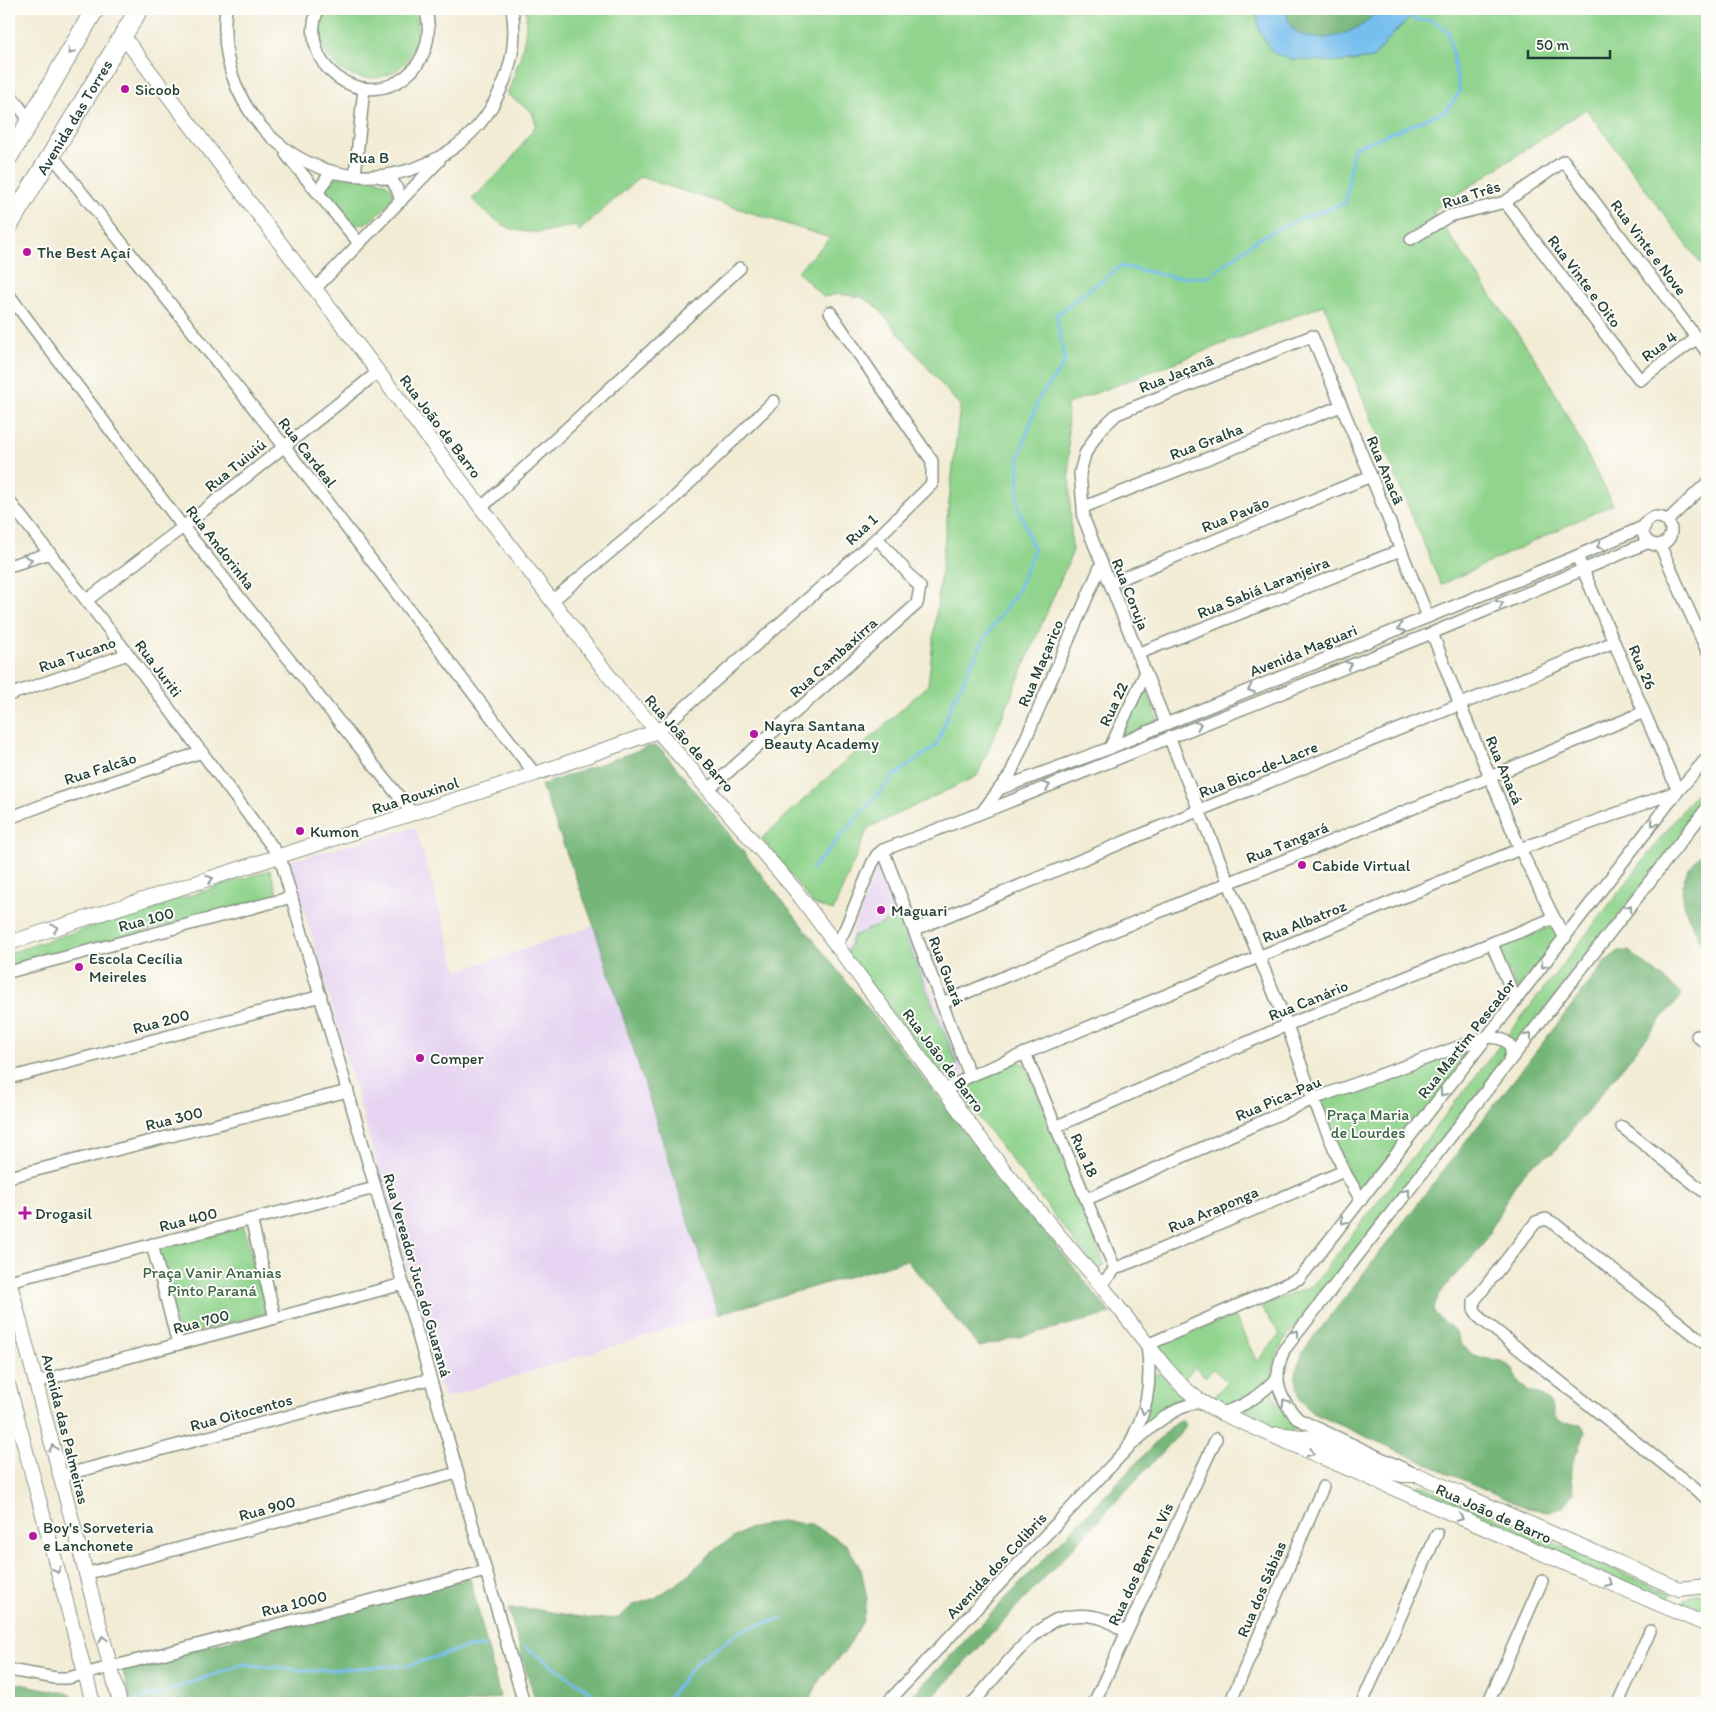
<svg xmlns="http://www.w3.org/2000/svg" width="1716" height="1712" font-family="Itim,sans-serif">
	<rect width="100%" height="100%" fill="#fdfcf7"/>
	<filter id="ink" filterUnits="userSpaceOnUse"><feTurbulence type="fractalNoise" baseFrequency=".02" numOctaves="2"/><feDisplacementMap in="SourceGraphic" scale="10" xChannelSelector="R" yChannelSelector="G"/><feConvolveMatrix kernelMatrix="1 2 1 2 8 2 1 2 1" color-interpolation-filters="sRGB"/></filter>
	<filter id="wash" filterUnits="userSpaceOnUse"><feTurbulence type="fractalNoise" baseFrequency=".0096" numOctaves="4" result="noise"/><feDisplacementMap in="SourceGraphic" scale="20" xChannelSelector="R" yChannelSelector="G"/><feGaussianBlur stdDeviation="1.12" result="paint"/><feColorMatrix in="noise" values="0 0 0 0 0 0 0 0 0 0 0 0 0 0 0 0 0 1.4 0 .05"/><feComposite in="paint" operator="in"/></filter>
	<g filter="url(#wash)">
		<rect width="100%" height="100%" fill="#f2ecd5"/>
		<g fill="#e5d3f1">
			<path d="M415,827L458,971L594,926L718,1314L444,1398L290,861Z"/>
			<path d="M880,861L964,1073L944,1082L844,952Z"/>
		</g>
		<g fill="#90d48d" stroke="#588860">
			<path d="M324,9H412C418,20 418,31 415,42C400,104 300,82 324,9Z"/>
			<path d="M526,9H1256L1259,30L1292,59L1342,62L1373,58L1396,31L1420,9H1707V272L1586,109L1433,211L1544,372L1613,504L1441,585L1324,305L1067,404L1072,553L977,776L868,828L833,911L813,904L762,838L928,685L960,406L876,306L862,297L839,294L823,297L797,271L830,238L640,177L579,231L575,225C526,238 508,236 472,199L509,163L536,125L532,112L507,94C518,66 528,39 526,9Z"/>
			<path d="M337,177C352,178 405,174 390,203C377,214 365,232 346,221L328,198C325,190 328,181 337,177Z"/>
			<path d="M1145,685L1159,722L1117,743Z"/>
			<path d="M1707,779V804L1285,1339C1271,1362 1266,1389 1284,1413C1288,1418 1294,1422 1298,1426L1293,1431L1268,1429L1211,1402L1227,1381L1213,1369L1206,1377L1195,1367L1183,1380L1155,1346L1235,1316L1257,1362L1280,1334L1261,1307L1313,1285Z"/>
			<path d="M270,870L278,896L9,967V953Z"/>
			<path d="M897,917L957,1064C956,1073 950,1074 942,1075L847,954L853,936Z"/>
			<path d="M1553,926L1557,936L1518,992L1498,947Z"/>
			<path d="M1484,1039L1361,1198L1315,1100Z"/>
			<path d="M1019,1061L1026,1065L1105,1266L1097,1271L956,1088Z"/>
			<path d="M244,1227L267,1313L179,1336L157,1250Z"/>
			<path d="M1160,1372L1183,1399L1179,1404L1159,1414L1139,1435L1153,1378L1156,1374Z"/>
			<path d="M1421,1485L1671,1594L1668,1604L1404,1486Z"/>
			<path d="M1694,1594H1707V1619L1685,1609L1682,1606L1685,1600Z"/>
		</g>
		<g fill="#74b678" stroke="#4a7a56">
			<path d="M1286,9H1378C1374,14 1370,19 1365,23C1345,36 1315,46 1294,30C1288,25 1287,16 1286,9Z"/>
			<path d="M656,746L663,751L1111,1314L979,1347L907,1260L718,1314L594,926L541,785L648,747Z"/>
			<path d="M1707,847V947L1703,945C1691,922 1674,898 1687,872C1692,863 1701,855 1707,847Z"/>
			<path d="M1619,951H1629L1682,994L1553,1153C1542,1158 1533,1163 1525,1172C1506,1192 1495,1228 1477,1252C1465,1268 1433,1291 1434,1313L1456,1332L1460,1342L1471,1354L1483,1358L1501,1361L1512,1368L1518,1381L1528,1391L1539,1394L1550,1402L1555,1417L1562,1422L1581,1424L1585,1431C1579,1458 1564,1461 1574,1493L1563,1507L1547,1511L1527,1508L1313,1413L1300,1400L1295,1373L1304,1350L1607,960Z"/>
			<path d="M1180,1420L1184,1422L1186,1427L927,1703H905L1174,1424Z"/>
			<path d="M781,1521L811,1524L847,1545L861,1569L867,1598L863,1621L846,1650L821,1677L808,1703H536L508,1609H533L592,1619L619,1618L633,1605L655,1598L681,1581L718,1547L748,1529Z"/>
			<path d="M470,1578L500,1697L476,1703H131L122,1668Z"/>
			<path d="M9,1682L72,1694L74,1703H9Z"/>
		</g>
		<path fill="#74beed" stroke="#4a7e90" d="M1256,9H1286C1287,16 1288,25 1294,30C1315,46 1345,36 1365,23C1370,19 1374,14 1378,9H1420L1396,31L1373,58L1342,62L1292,59L1273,53L1259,30Z"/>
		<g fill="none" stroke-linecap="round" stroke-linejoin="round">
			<g stroke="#74beed" stroke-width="3">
				<path d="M812,869L894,776L936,746L953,701L984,639L1018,590L1034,550L1018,505L1019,457L1039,398L1065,363L1056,315L1121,266L1173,277H1208L1259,238L1302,218L1346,203L1353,148L1446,111L1460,92L1448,32L1433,20H1417L1408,15"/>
				<path d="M526,1647L606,1703"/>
				<path d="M132,1701L168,1691L243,1664L310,1671L410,1665L464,1648L484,1647"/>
				<path d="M652,1703L666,1701L697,1661L742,1630L783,1618"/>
			</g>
		</g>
	</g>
	<g filter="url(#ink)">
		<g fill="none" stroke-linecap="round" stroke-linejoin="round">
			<defs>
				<g id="minor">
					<path d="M226,9C212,125 327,214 434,160C461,146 484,124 497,97C511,70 517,39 512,9"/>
					<path d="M318,9C312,23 312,36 317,50C320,61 328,70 337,77C385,112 443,63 425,9"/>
					<path d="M9,93L30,121"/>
					<path d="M51,154L284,446L535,774"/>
					<path d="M286,154L359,243"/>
					<path d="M355,175L364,88"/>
					<path d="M380,177L392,180L397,189L401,201"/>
					<path d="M318,192L330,173H338"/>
					<path d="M1505,202L1640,380L1697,338"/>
					<path d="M1411,239L1449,216L1505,202L1564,161L1707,352"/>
					<path d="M315,289L439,161"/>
					<path d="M9,295L183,527L413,814"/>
					<path d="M9,501L128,654L280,857L524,1703"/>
					<path d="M1084,507L1341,406"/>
					<path d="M481,508L740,268"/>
					<circle cx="1657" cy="531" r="14"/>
					<path d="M1667,521L1707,483"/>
					<path d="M1660,545L1707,651"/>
					<path d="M9,566L50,553"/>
					<path d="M1111,583L1371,476"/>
					<path d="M87,600L183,527L378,372"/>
					<path d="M552,601L670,502L774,401"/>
					<path d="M1432,633L1460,705L1520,849L1554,918"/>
					<path d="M1137,654L1401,550"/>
					<path d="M9,695L128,654"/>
					<path d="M1166,724L1084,519L1080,473L1085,454L1099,431L1117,414L1312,336L1371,476L1428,617"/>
					<path d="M658,731L877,538L932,484V461L830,312"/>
					<path d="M1169,737L1287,1025L1313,1099L1344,1171L1361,1200"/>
					<path d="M1110,748L1145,674"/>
					<path d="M709,789L917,604L920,587L877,538"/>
					<path d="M999,789L1110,748L1166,724L1577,556L1645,526"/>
					<path d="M982,812L1010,775L1101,565"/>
					<path d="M9,818L54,801L202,752"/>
					<path d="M883,850L970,1076"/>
					<path d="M914,930L1200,810L1614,642"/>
					<path d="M1492,944L1516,1001"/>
					<path d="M836,947L846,927L872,864L877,855L883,850L981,813L1432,633L1649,542"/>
					<path d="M9,972L292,897"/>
					<path d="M942,1003L1228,883L1490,777L1644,712"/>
					<path d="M1697,1036L1707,1044"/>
					<path d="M1025,1053L1115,1269"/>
					<path d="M9,1078L321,996"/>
					<path d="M945,1090L970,1076L1520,849L1678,791L1577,556"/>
					<path d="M1055,1127L1287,1025L1554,918L1565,938"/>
					<path d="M1622,1127L1707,1194"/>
					<path d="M9,1177L348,1091"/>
					<path d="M1087,1199L1313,1099L1486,1037C1501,1037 1517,1042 1509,1060"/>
					<path d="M251,1219L275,1318"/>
					<path d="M152,1244L178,1344"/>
					<path d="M9,1281L375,1188"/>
					<path d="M1101,1285L1115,1269L1344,1171"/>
					<path d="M36,1382L403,1284"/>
					<path d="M1221,1413C1246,1406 1259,1396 1278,1377"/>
					<path d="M1127,1449C1146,1414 1153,1386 1147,1345L1300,1278L1678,791L1707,758"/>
					<path d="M1415,1474L1298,1419C1278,1397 1272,1379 1284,1350L1707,808"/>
					<path d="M60,1476L430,1379"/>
					<path d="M1705,1497L1480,1318L1474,1309V1301L1536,1222L1546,1219L1555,1224L1707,1345"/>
					<path d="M85,1574L457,1473"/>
					<path d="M9,1670L56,1678H68L486,1571"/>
					<path d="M887,1703L1127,1449C1151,1427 1168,1410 1200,1401"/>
					<path d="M973,1703C995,1678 1022,1641 1050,1623C1063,1614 1089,1614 1103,1619C1111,1622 1119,1628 1126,1632"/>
					<path d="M1094,1703L1216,1439"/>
					<path d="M1230,1703L1323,1487"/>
					<path d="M1362,1703L1437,1534"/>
					<path d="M1488,1703L1542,1581"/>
					<path d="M1618,1703L1650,1631"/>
				</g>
				<g id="tertiary">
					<path d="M123,36L625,697L658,731L796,891L1003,1169L1101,1285L1165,1367L1183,1387L1200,1401L1221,1413L1707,1625"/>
					<path d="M9,943L535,774L658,731"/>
					<path d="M9,1280L120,1703"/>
					<path d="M9,1387L93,1703"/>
					<path d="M1277,1434L1311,1438L1389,1472L1402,1475H1418L1679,1589L1707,1586"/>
				</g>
				<g id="primary">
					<path d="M9,156L30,121L95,9"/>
					<path id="s1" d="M9,225L139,9"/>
				</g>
			</defs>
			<use href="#minor" stroke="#889484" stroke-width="14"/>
			<use href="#tertiary" stroke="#889484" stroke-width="16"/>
			<use href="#primary" stroke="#889484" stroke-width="20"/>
			<use href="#minor" stroke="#fff" stroke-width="11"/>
			<use href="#tertiary" stroke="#fff" stroke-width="14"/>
			<use href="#primary" stroke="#fff" stroke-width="18"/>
		</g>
		<defs><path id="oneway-chevron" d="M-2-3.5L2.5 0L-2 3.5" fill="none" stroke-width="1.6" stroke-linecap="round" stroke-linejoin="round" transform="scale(1.25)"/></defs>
		<g stroke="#8f9e9a">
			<use href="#oneway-chevron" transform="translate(71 51) rotate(120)"/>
			<use href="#oneway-chevron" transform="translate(1600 546) rotate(156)"/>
			<use href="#oneway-chevron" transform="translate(29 560) rotate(-17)"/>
			<use href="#oneway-chevron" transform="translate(1500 604) rotate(-23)"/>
			<use href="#oneway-chevron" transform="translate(1401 628) rotate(158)"/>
			<use href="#oneway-chevron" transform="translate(1349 665) rotate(-22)"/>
			<use href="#oneway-chevron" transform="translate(1251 689) rotate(158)"/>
			<use href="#oneway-chevron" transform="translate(1198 725) rotate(-22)"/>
			<use href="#oneway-chevron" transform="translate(1047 786) rotate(-22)"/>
			<use href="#oneway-chevron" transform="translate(1654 823) rotate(128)"/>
			<use href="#oneway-chevron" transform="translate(210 879) rotate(-18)"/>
			<use href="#oneway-chevron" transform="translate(1629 908) rotate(-52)"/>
			<use href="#oneway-chevron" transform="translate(55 928) rotate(-18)"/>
			<use href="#oneway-chevron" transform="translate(1544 965) rotate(128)"/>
			<use href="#oneway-chevron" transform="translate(1529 1036) rotate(-52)"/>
			<use href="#oneway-chevron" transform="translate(1443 1093) rotate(128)"/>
			<use href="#oneway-chevron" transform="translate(1407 1192) rotate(-52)"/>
			<use href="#oneway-chevron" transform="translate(1344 1221) rotate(128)"/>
			<use href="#oneway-chevron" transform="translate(1296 1333) rotate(-52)"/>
			<use href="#oneway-chevron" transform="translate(1285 1402) rotate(-121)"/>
			<use href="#oneway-chevron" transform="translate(1144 1411) rotate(106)"/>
			<use href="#oneway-chevron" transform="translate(53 1448) rotate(-104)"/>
			<use href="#oneway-chevron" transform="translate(1311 1453) rotate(24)"/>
			<use href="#oneway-chevron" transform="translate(1460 1518) rotate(24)"/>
			<use href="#oneway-chevron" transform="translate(57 1570) rotate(75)"/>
			<use href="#oneway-chevron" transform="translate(1609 1583) rotate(24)"/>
			<use href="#oneway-chevron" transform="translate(103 1639) rotate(-105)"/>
		</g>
	</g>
	<g fill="#b5179e" stroke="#fdfcf7" stroke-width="2">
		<circle cx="125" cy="89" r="5"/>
		<circle cx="27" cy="252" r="5"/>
		<circle cx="754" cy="734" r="5"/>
		<circle cx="300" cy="831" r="5"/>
		<circle cx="1302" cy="865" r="5"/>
		<circle cx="881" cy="910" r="5"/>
		<circle cx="79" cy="967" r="5"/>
		<circle cx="420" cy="1058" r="5"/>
		<path d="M22.5 1205.5h5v5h5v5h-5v5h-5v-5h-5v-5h5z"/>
		<circle cx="33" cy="1536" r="5"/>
	</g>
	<g text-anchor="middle" stroke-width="4" stroke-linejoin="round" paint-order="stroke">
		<g font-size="16" fill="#1f3d34" stroke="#fdfcf7" text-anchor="start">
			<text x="135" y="95">Sicoob</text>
			<text x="37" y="258">The Best Açaí</text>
			<text x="764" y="731">Nayra Santana<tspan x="764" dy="18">Beauty Academy</tspan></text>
			<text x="310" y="837">Kumon</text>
			<text x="1312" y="871">Cabide Virtual</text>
			<text x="891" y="916">Maguari</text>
			<text x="89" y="964">Escola Cecília<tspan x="89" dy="18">Meireles</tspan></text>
			<text x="430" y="1064">Comper</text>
			<text x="35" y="1219">Drogasil</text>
			<text x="43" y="1533">Boy's Sorveteria<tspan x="43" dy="18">e Lanchonete</tspan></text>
		</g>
		<g font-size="16" fill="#1f3d34" stroke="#fdfcf7">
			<text dy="6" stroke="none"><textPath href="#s1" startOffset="126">Avenida das Torres</textPath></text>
			<text x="369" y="163">Rua B</text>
			<text transform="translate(1471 194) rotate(-18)" y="6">Rua Três</text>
			<text transform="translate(1649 247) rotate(53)" y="6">Rua Vinte e Nove</text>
			<text transform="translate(1585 281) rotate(53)" y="6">Rua Vinte e Oito</text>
			<text transform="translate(1659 346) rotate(-36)" y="6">Rua 4</text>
			<text transform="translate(1176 373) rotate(-22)" y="6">Rua Jaçanã</text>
			<text transform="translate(441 426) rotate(53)" y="6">Rua João de Barro</text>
			<text transform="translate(1206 441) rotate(-21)" y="6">Rua Gralha</text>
			<text transform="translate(308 452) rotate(52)" y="6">Rua Cardeal</text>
			<text transform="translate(235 465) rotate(-39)" y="6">Rua Tuiuiú</text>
			<text transform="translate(1386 470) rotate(67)" y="6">Rua Anacã</text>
			<text transform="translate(1235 514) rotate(-22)" y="6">Rua Pavão</text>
			<text transform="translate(861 529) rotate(-43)" y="6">Rua 1</text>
			<text transform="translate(221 547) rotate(52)" y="6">Rua Andorinha</text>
			<text transform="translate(1263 587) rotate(-22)" y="6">Rua Sabiá Laranjeira</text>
			<text transform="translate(1131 594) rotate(68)" y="6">Rua Coruja</text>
			<text transform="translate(1303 650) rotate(-22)" y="6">Avenida Maguari</text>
			<text transform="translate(77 654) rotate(-19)" y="6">Rua Tucano</text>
			<text transform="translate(833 657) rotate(-42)" y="6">Rua Cambaxirra</text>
			<text transform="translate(1040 663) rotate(-67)" y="6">Rua Maçarico</text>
			<text transform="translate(1643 667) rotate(67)" y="6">Rua 26</text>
			<text transform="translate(159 668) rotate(53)" y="6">Rua Juriti</text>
			<text transform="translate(1113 704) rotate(-65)" y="6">Rua 22</text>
			<text transform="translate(690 743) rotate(48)" y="6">Rua João de Barro</text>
			<text transform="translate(100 768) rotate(-18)" y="6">Rua Falcão</text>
			<text transform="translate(1258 769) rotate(-22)" y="6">Rua Bico-de-Lacre</text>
			<text transform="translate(1505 770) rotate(67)" y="6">Rua Anacá</text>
			<text transform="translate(415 795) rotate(-18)" y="6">Rua Rouxinol</text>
			<text transform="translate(1287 842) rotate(-22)" y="6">Rua Tangará</text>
			<text transform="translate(146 919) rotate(-15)" y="6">Rua 100</text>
			<text transform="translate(1304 921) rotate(-22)" y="6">Rua Albatroz</text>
			<text transform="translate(947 971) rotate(69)" y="6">Rua Guará</text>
			<text transform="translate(1308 1000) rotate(-22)" y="6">Rua Canário</text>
			<text transform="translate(161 1021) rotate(-15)" y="6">Rua 200</text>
			<text transform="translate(1466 1038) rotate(-52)" y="6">Rua Martim Pescador</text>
			<text transform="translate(944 1060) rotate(53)" y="6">Rua João de Barro</text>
			<text transform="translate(1278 1098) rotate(-23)" y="6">Rua Pica-Pau</text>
			<text transform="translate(174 1118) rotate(-14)" y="6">Rua 300</text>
			<text transform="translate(1085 1155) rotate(66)" y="6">Rua 18</text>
			<text transform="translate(1213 1209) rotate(-23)" y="6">Rua Araponga</text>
			<text transform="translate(188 1219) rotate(-14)" y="6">Rua 400</text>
			<text transform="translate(418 1275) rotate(74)" y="6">Rua Vereador Juca do Guaraná</text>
			<text transform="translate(201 1321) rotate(-15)" y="6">Rua 700</text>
			<text transform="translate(241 1412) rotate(-15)" y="6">Rua Oitocentos</text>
			<text transform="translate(66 1429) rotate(76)" y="6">Avenida das Palmeiras</text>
			<text transform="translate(267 1508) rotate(-15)" y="6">Rua 900</text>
			<text transform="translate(1494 1513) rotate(24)" y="6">Rua João de Barro</text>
			<text transform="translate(1140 1564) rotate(-65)" y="6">Rua dos Bem Te Vis</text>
			<text transform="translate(996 1565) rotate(-47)" y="6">Avenida dos Colibris</text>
			<text transform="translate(1261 1589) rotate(-67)" y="6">Rua dos Sábias</text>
			<text transform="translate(294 1603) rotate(-14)" y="6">Rua 1000</text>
		</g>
		<g font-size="16" fill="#3b634a" stroke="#fdfcf7">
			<text x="1368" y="1120">Praça Maria<tspan x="1368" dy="18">de Lourdes</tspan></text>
			<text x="212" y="1278">Praça Vanir Ananias<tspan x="212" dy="18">Pinto Paraná</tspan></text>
		</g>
	</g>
	<rect width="1716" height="1712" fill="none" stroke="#fdfcf7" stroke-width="30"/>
	<path d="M1528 50v8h82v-8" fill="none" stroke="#1f3d34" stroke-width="2.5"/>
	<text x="1536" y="50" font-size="15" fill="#1f3d34" stroke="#fdfcf7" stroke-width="4" paint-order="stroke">50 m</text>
</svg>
